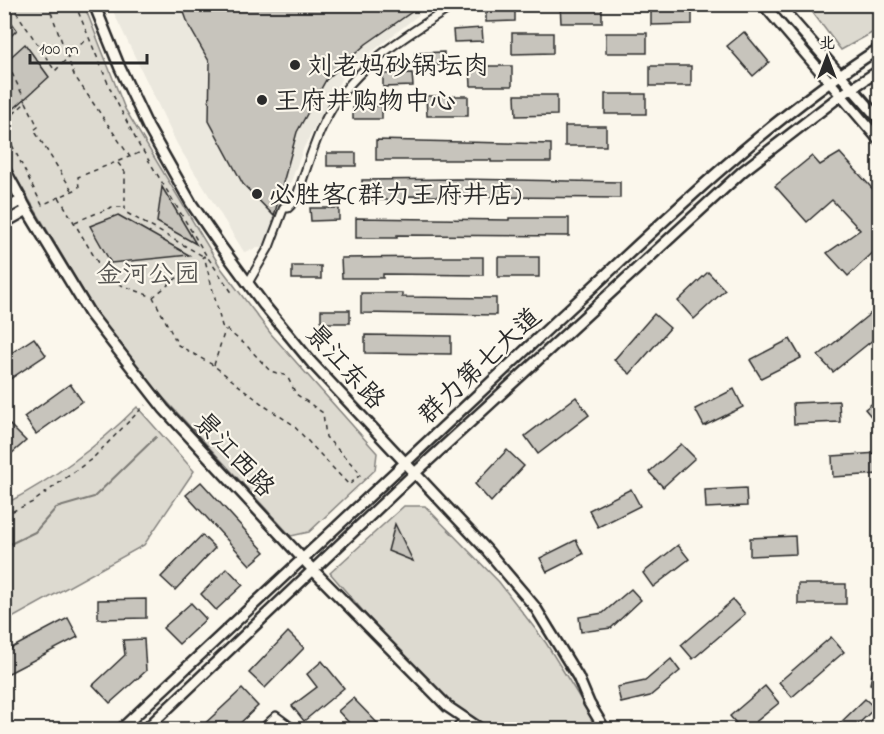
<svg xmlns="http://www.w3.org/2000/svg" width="884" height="734" font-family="'Indie Flower','LXGW WenKai TC',sans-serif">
	<rect width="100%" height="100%" fill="#fbf7ec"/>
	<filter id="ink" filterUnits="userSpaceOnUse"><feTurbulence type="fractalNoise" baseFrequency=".0167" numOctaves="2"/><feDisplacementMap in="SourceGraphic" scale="12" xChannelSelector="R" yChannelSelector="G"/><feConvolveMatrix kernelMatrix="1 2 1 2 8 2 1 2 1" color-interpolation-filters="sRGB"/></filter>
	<g filter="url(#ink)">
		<path fill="#ebe8de" d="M110,5H437L426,9L344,74L304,147L267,245L244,252L177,144Z"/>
		<g fill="#dddad0" stroke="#84827e" stroke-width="1.5">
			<path d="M4,5H84L125,109L221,268L271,334L377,453L375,470L309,532L291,536L146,379L98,316L5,159Z"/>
			<path d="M807,5H879V29L841,50Z"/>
			<path d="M137,407L194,471L144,545L5,622V504C53,479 99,445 137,407Z"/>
			<path d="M404,506H425L499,582L546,643L599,729H490L452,706L419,676L330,573Z"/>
		</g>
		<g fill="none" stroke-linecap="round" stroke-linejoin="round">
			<path stroke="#7b7a75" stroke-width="2" d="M4,547L35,532L56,508L94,497L156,437"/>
		</g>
		<g fill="#c7c4bc" stroke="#2b2b2b" stroke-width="1.5">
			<path d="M181,4H423L366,44L326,80L297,132L274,216L243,184L209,121L210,63L189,26Z"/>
			<path d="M560,4H602V23H561Z"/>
			<path d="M651,4H692V24L651,25Z"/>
			<path d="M515,9V21L486,22V10Z"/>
			<path d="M4,12L17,30L4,43Z"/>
			<path d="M482,28L483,41L454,42L453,30Z"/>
			<path d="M744,32L769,62L753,76L727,46Z"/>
			<path d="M512,33H553V53L512,54Z"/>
			<rect x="606" y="33" width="41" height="20"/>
			<path d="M25,44L49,77L8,114L4,106V63Z"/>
			<path d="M444,52V65L415,66V53Z"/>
			<path d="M470,66H512V86H471Z"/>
			<rect x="650" y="66" width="41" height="20"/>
			<path d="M412,73L413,86L383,87V74Z"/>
			<rect x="605" y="94" width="41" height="20"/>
			<path d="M515,95H557V115L516,116Z"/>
			<path d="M426,96H468V116H427Z"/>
			<rect x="353" y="106" width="29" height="13"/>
			<rect x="565" y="126" width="41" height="20"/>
			<path d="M376,140L551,144V162H491V160H376Z"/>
			<rect x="327" y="153" width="29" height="13"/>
			<path d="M840,153L879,196V247L848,276L827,253L860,230L832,200L807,222L775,186L812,156L820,165Z"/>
			<path d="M457,179L620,182V198L404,196V200H362V180Z"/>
			<path d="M162,187L196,244L157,222Z"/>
			<path d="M310,208H339V220L311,221Z"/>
			<path d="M118,215L189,255L111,263L90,226Z"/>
			<path d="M356,218L509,220V218H569V236L397,235V238H356Z"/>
			<path d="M435,257H483V275L383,274V278H342L341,258Z"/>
			<rect x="498" y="257" width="41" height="20"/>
			<rect x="292" y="266" width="29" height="13"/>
			<path d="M708,272L725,290L694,319L678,301Z"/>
			<path d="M361,293H402V297L496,298V315L361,313Z"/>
			<rect x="321" y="310" width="29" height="13"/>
			<path d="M871,313L879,322V335L833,372L818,356Z"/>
			<path d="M654,314L670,328L630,374L614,360Z"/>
			<path d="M365,335L451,336V354L365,353Z"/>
			<path d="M34,338L46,355L4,383V358Z"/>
			<path d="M790,339L801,358L761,378L750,360Z"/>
			<path d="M70,384L82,401L36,434L24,417Z"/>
			<path d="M734,389L743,407L704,426L695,409Z"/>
			<path d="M576,397L589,415L538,454L525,436Z"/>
			<path d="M879,398V426L865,409Z"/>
			<path d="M839,401L840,422L794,424L793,403Z"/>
			<path d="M10,425L26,441L4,460V430Z"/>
			<path d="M681,444L695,458L663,487L649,472Z"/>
			<path d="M507,450L524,466L491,502L475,484Z"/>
			<path d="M878,453L879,474L833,477L832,456Z"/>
			<path d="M201,482L265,552L250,565L186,495Z"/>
			<path d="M746,488L747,506L706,508L705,490Z"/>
			<path d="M631,489L640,506L598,527L589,510Z"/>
			<path d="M395,524L413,561L388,551Z"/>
			<path d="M202,535L215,548L175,590L161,577Z"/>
			<path d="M795,536L796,554L750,556V538Z"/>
			<path d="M576,540L583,554L547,572L540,558Z"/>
			<path d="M678,545L689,559L653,587L643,573Z"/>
			<path d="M227,568L243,585L216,610L201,594Z"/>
			<rect x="798" y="584" width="48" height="20"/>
			<path d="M631,589L641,600L611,628L581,632L579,617L603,613Z"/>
			<path d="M146,599V618L98,619V600Z"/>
			<path d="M733,600L745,614L693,659L681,645Z"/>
			<path d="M191,603L206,619L179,644L163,628Z"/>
			<path d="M68,618L78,637L7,674L4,670V652Z"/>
			<path d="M288,632L304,648L265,688L249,673Z"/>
			<path d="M831,637L844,652L792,697L779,682Z"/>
			<path d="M144,639L146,671L110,703L93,685L125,655L123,640Z"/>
			<path d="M877,652H879V686L870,684Z"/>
			<path d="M671,659L680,671L650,696L621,703L617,687L645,681Z"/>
			<path d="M322,661L344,688L304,721L292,706L317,687L307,674Z"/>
			<path d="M765,686L779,703L747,729H741L730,716Z"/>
			<path d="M242,689L258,706L234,729H199Z"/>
			<path d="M353,698L383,729H355L338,711Z"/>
			<path d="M865,699L875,708L853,729H834Z"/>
		</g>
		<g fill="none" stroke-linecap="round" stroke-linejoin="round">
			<defs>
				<g id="street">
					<path d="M248,283L269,247L284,207L288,208L295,201C304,177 311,151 322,127C347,70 405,36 456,4"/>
					<path d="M261,730L276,716L295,730"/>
					<path d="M455,730L465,719"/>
				</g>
				<g id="secondary">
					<path d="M94,4L120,68L148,127L191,203L222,248L264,305L311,362L485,548L535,607L578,677L589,703L605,730"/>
					<path d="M763,4L880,141"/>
					<path d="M778,4L880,120"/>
					<path d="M4,168L27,210L90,314L164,409L314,571L448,707L482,730"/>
					<path d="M4,210L22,200"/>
					<path d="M4,223L27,210"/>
					<path d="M120,730C264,595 407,461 551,326C656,229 759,125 880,48"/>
					<path d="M145,730L416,472L743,171L840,96L880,70"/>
				</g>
			</defs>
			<use href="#street" stroke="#2b2b2b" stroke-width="11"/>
			<use href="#secondary" stroke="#2b2b2b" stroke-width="14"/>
			<g stroke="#2b2b2b" stroke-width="1.5" stroke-dasharray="4.5 4.5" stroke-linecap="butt">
				<path d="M11,4L55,71L87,38"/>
				<path d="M48,4L74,75L130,157L143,151L206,255L233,294"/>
				<path d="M75,4L112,93L142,151"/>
				<path d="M4,57L26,102L4,123"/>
				<path d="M26,102L38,127L34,130L72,190"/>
				<path d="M4,129L42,205L79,188L78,177L129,157"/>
				<path d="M118,163L125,172V212L203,256"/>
				<path d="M59,197L108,280L153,297L178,345L213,365L266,407L292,424L349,485L361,474L326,437L323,413L296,394L287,376L270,371L247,346L222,326L204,256L153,297"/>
				<path d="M75,222L112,207H124"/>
				<path d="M214,365L225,330"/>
				<path d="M4,515L33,502L93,458L145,405"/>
			</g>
			<use href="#street" stroke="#fbf7ec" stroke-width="7"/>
			<use href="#secondary" stroke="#fbf7ec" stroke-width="9"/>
		</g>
	</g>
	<g fill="#2b2b2b" stroke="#fbf7ec" stroke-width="2">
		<circle cx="295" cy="65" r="6"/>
		<circle cx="262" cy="100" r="6"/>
		<circle cx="257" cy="194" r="6"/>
	</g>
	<g text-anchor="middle" stroke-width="4.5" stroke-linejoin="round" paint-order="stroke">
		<g font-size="26" fill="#2b2b2b" stroke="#fbf7ec" text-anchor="start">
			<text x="307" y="74">刘老妈砂锅坛肉</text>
			<text x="274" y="109">王府井购物中心</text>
			<text x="269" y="203">必胜客(群力王府井店)</text>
		</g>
		<g font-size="26" fill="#585754" stroke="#fbf7ec">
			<text x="148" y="282">金河公园</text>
		</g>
		<g font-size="26" fill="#2b2b2b" stroke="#fbf7ec">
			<text transform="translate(479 365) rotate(-43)" y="9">群力第七大道</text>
			<text transform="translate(346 366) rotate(48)" y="9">景江东路</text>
			<text transform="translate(235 454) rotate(47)" y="9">景江西路</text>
		</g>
	</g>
	<rect width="884" height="734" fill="none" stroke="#fbf7ec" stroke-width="24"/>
	<rect x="12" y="12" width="860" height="710" fill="none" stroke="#2b2b2b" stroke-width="2" filter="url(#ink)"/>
	<g transform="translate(827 57)" stroke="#fbf7ec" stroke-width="4.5" paint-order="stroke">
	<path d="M0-4.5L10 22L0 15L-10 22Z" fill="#2b2b2b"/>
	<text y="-9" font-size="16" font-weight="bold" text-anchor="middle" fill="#2b2b2b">北</text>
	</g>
	<path d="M30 54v9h117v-9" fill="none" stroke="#2b2b2b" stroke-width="3"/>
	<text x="39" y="54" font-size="18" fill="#2b2b2b" stroke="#fbf7ec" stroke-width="4.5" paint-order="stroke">100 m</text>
</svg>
